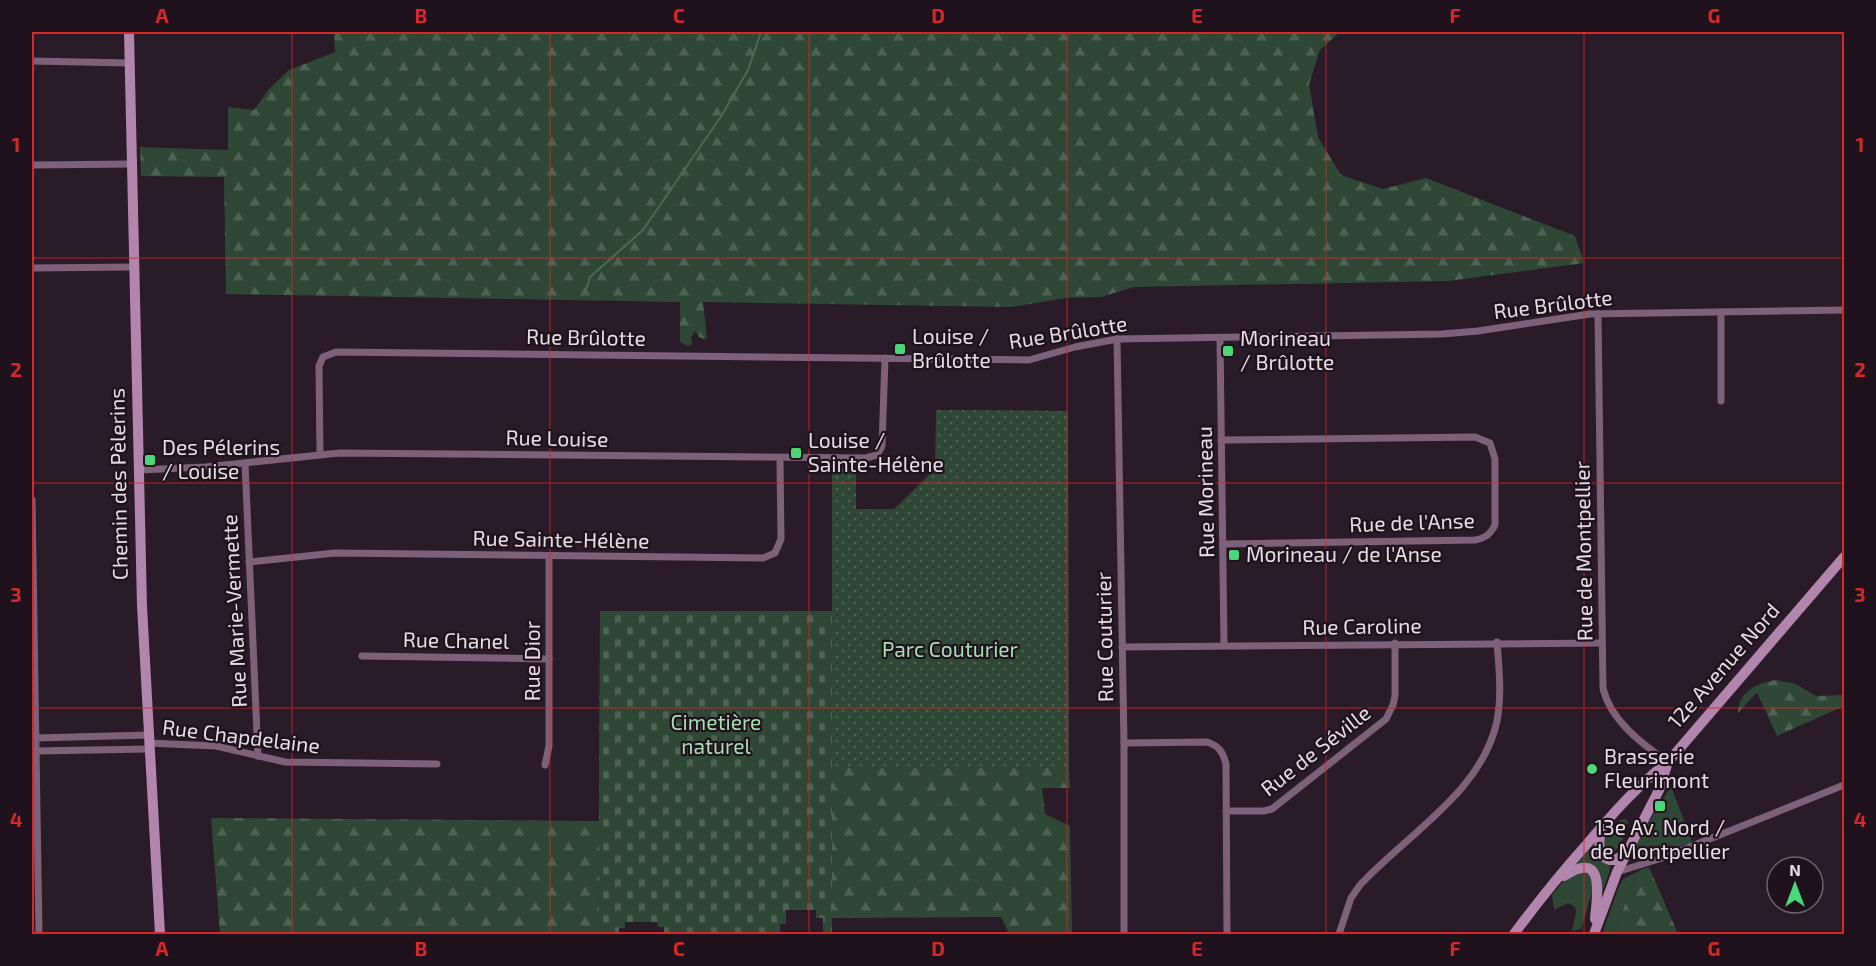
<svg xmlns="http://www.w3.org/2000/svg" width="1876" height="966" font-family="'Exo 2',sans-serif">
	<defs>
		<pattern id="forest-firs" width="22" height="20" patternUnits="userSpaceOnUse" patternTransform="scale(1.5)"><rect width="22" height="20" fill="#2f4835"/><path d="M5 1l3.5 6h-7zM16 11l3.5 6h-7z" fill="#4d6252"/></pattern>
		<pattern id="cemetery-stones" width="16" height="16" patternUnits="userSpaceOnUse" patternTransform="scale(1.5)"><rect width="16" height="16" fill="#2f4835"/><path d="M2 7V4a2 2 0 0 1 4 0v3zM10 15v-3a2 2 0 0 1 4 0v3z" fill="#4d6252"/></pattern>
		<pattern id="park-dots" width="8" height="8" patternUnits="userSpaceOnUse" patternTransform="scale(1.5)"><rect width="8" height="8" fill="#2f4835"/><path d="M2 2h.1M6 6h.1" fill="none" stroke="#4d6252" stroke-width="1.8" stroke-linecap="round"/></pattern>
	</defs>
	<rect width="100%" height="100%" fill="#291b27"/>
	<g fill="#2f4835">
		<path d="M1671,786L1692,842L1635,861L1632,854L1655,811Z"/>
		<path d="M1626,819L1628,823C1623,835 1621,857 1604,852L1602,841L1620,820Z"/>
		<path d="M1595,843C1597,855 1598,862 1611,866L1602,893L1601,876L1597,871L1576,865Z"/>
		<path d="M1641,870L1636,874L1614,934H1602L1617,892L1623,879Z"/>
		<path d="M1583,872L1590,875L1593,889L1581,929L1572,931L1576,912L1575,907L1568,903L1554,910L1552,895L1565,879Z"/>
	</g>
	<g fill="url(#forest-firs)">
		<path d="M334,32H1340L1320,50L1309,84L1318,137L1341,175L1383,189L1426,178L1575,236L1584,263L1448,281L1134,287L1101,297L1066,298L1012,307L703,302L707,338L704,339L699,337L695,331L691,338L692,344L688,346L680,342V302L226,294L224,177L141,176L140,147L228,150V107L254,110L269,89L289,70L335,52Z"/>
		<path d="M600,611H832V768H1069L1070,788H1042L1045,814L1070,826L1072,934H1009L1001,917L832,918V884L599,883V934H220L211,818L599,821Z"/>
		<path d="M1776,680L1796,684L1816,696L1844,695V706L1777,736L1757,692L1738,713C1738,691 1758,683 1776,680Z"/>
		<path d="M1649,867L1678,934H1614L1636,874L1641,870Z"/>
	</g>
	<path fill="url(#cemetery-stones)" d="M600,611H832V934H823V918H816V910H786V924H780V934H664V927H658L657,922H625V928H619V934H599Z"/>
	<path fill="url(#park-dots)" d="M936,410L1068,411L1069,768H832V467H856V509H894L935,469Z"/>
	<g fill="none" stroke-linecap="round" stroke-linejoin="round">
		<path stroke="#4b6a51" stroke-width="2" d="M586,290L590,277L643,230L722,115L748,70L761,32"/>
		<g stroke="#7d6179" stroke-width="7">
			<path d="M32,61L130,63"/>
			<path d="M32,165L132,164"/>
			<path d="M32,268L134,267"/>
			<path d="M1598,314L1603,688C1610,720 1642,744 1668,762"/>
			<path d="M1220,338L1224,645"/>
			<path d="M1117,339L1124,743V934"/>
			<path d="M1721,401V312"/>
			<path d="M1221,440L1475,437L1490,443L1495,459V525C1490,535 1485,538 1475,540L1223,544"/>
			<path d="M320,454L319,366L323,357L336,352L1029,360L1075,347L1117,339L1442,334L1478,331L1590,314L1844,310"/>
			<path d="M245,463L258,756"/>
			<path d="M139,470L205,467L339,453L866,458L877,455L882,446L885,358"/>
			<path d="M32,500L39,934"/>
			<path d="M249,562L335,553L763,558L775,553L781,539L780,459"/>
			<path d="M1122,647L1602,643"/>
			<path d="M362,656L549,659"/>
			<path d="M36,738L148,735"/>
			<path d="M148,743L216,746L285,762L437,764"/>
			<path d="M1124,743L1207,742C1219,746 1223,752 1226,764L1227,934"/>
			<path d="M36,751L149,749"/>
			<path d="M545,765L549,746V556"/>
			<path d="M1226,811H1264L1272,809L1386,719L1393,705L1395,696V643"/>
			<path d="M1617,872L1662,858L1844,785"/>
			<path d="M1339,934L1351,898L1360,885C1407,834 1482,792 1497,721C1502,695 1499,668 1497,642"/>
		</g>
		<g stroke="#b285ad" stroke-width="10">
			<path d="M129,32L142,606L160,934"/>
			<path d="M1601,827C1600,840 1595,854 1609,860H1615L1625,854"/>
			<path d="M1564,876C1606,849 1597,895 1595,919"/>
			<path d="M1514,934C1537,903 1561,873 1587,844C1613,813 1637,786 1668,762L1844,557"/>
			<path d="M1594,934L1617,872L1659,790L1668,762"/>
		</g>
	</g>
	<path fill="none" stroke="#d62828" stroke-width="1.5" stroke-opacity="0.55" d="M292,32V934M550,32V934M809,32V934M1067,32V934M1326,32V934M1584,32V934M32,258H1844M32,483H1844M32,708H1844"/>
	<g fill="#49d778" stroke="#1f121d" stroke-width="2">
		<rect x="894" y="343" width="12" height="12" rx="3"/>
		<rect x="1222" y="345" width="12" height="12" rx="3"/>
		<rect x="790" y="447" width="12" height="12" rx="3"/>
		<rect x="144" y="454" width="12" height="12" rx="3"/>
		<rect x="1228" y="549" width="12" height="12" rx="3"/>
		<circle cx="1592" cy="769" r="6"/>
		<rect x="1654" y="800" width="12" height="12" rx="3"/>
	</g>
	<g text-anchor="middle" stroke-width="4.5" stroke-linejoin="round" paint-order="stroke">
		<g font-size="21" fill="#e7dde5" stroke="#1f121d">
			<text transform="translate(1553 305) rotate(-7)" y="7">Rue Brûlotte</text>
			<text transform="translate(1068 333) rotate(-9)" y="7">Rue Brûlotte</text>
			<text transform="translate(586 338) rotate(1)" y="7">Rue Brûlotte</text>
			<text transform="translate(557 439) rotate(1)" y="7">Rue Louise</text>
			<text transform="translate(119 484) rotate(-91)" y="7">Chemin des Pèlerins</text>
			<text transform="translate(1206 492) rotate(-91)" y="7">Rue Morineau</text>
			<text transform="translate(1412 523) rotate(-2)" y="7">Rue de l'Anse</text>
			<text transform="translate(561 540) rotate(1)" y="7">Rue Sainte-Hélène</text>
			<text transform="translate(1584 551) rotate(-91)" y="7">Rue de Montpellier</text>
			<text transform="translate(235 611) rotate(-93)" y="7">Rue Marie-Vermette</text>
			<text transform="translate(1362 627) rotate(-1)" y="7">Rue Caroline</text>
			<text transform="translate(1105 637) rotate(-91)" y="7">Rue Couturier</text>
			<text transform="translate(456 641) rotate(1)" y="7">Rue Chanel</text>
			<text transform="translate(533 661) rotate(-90)" y="7">Rue Dior</text>
			<text transform="translate(1724 666) rotate(-49)" y="7">12e Avenue Nord</text>
			<text transform="translate(241 737) rotate(7)" y="7">Rue Chapdelaine</text>
			<text transform="translate(1316 751) rotate(-38)" y="7">Rue de Séville</text>
		</g>
		<g font-size="21" fill="#e7dde5" stroke="#1f121d" text-anchor="start">
			<text x="912" y="344">Louise /<tspan x="912" dy="24">Brûlotte</tspan></text>
			<text x="1240" y="346">Morineau<tspan x="1240" dy="24">/ Brûlotte</tspan></text>
			<text x="808" y="448">Louise /<tspan x="808" dy="24">Sainte-Hélène</tspan></text>
			<text x="162" y="455">Des Pélerins<tspan x="162" dy="24">/ Louise</tspan></text>
			<text x="1246" y="562">Morineau / de l'Anse</text>
			<text x="1604" y="764">Brasserie<tspan x="1604" dy="24">Fleurimont</tspan></text>
			<text x="1660" y="835" text-anchor="middle">13e Av. Nord /<tspan x="1660" dy="24">de Montpellier</tspan></text>
		</g>
		<g font-size="21" fill="#a7dfb3" stroke="#1f121d">
			<text x="950" y="657">Parc Couturier</text>
			<text x="716" y="730">Cimetière<tspan x="716" dy="24">naturel</tspan></text>
		</g>
	</g>
	<rect width="1876" height="966" fill="none" stroke="#1f121d" stroke-width="66"/>
	<g transform="translate(1795 885)"><circle r="28" fill="#1f121d" stroke="#6f636d" stroke-width="1.5"/>
	<path d="M0-4.5L10 22L0 15L-10 22Z" fill="#49d778"/>
	<text y="-9" font-size="16" font-weight="bold" text-anchor="middle" fill="#e7dde5">N</text>
	</g>
	<rect x="33" y="33" width="1810" height="900" fill="none" stroke="#d62828" stroke-width="2"/>
	<g font-size="20" text-anchor="middle" font-weight="bold" fill="#d62828">
		<text x="162" y="23">A</text>
		<text x="421" y="23">B</text>
		<text x="679" y="23">C</text>
		<text x="938" y="23">D</text>
		<text x="1197" y="23">E</text>
		<text x="1455" y="23">F</text>
		<text x="1714" y="23">G</text>
		<text x="16" y="152">1</text>
		<text x="1860" y="152">1</text>
		<text x="16" y="377">2</text>
		<text x="1860" y="377">2</text>
		<text x="16" y="602">3</text>
		<text x="1860" y="602">3</text>
		<text x="16" y="827">4</text>
		<text x="1860" y="827">4</text>
		<text x="162" y="956">A</text>
		<text x="421" y="956">B</text>
		<text x="679" y="956">C</text>
		<text x="938" y="956">D</text>
		<text x="1197" y="956">E</text>
		<text x="1455" y="956">F</text>
		<text x="1714" y="956">G</text>
	</g>
</svg>
